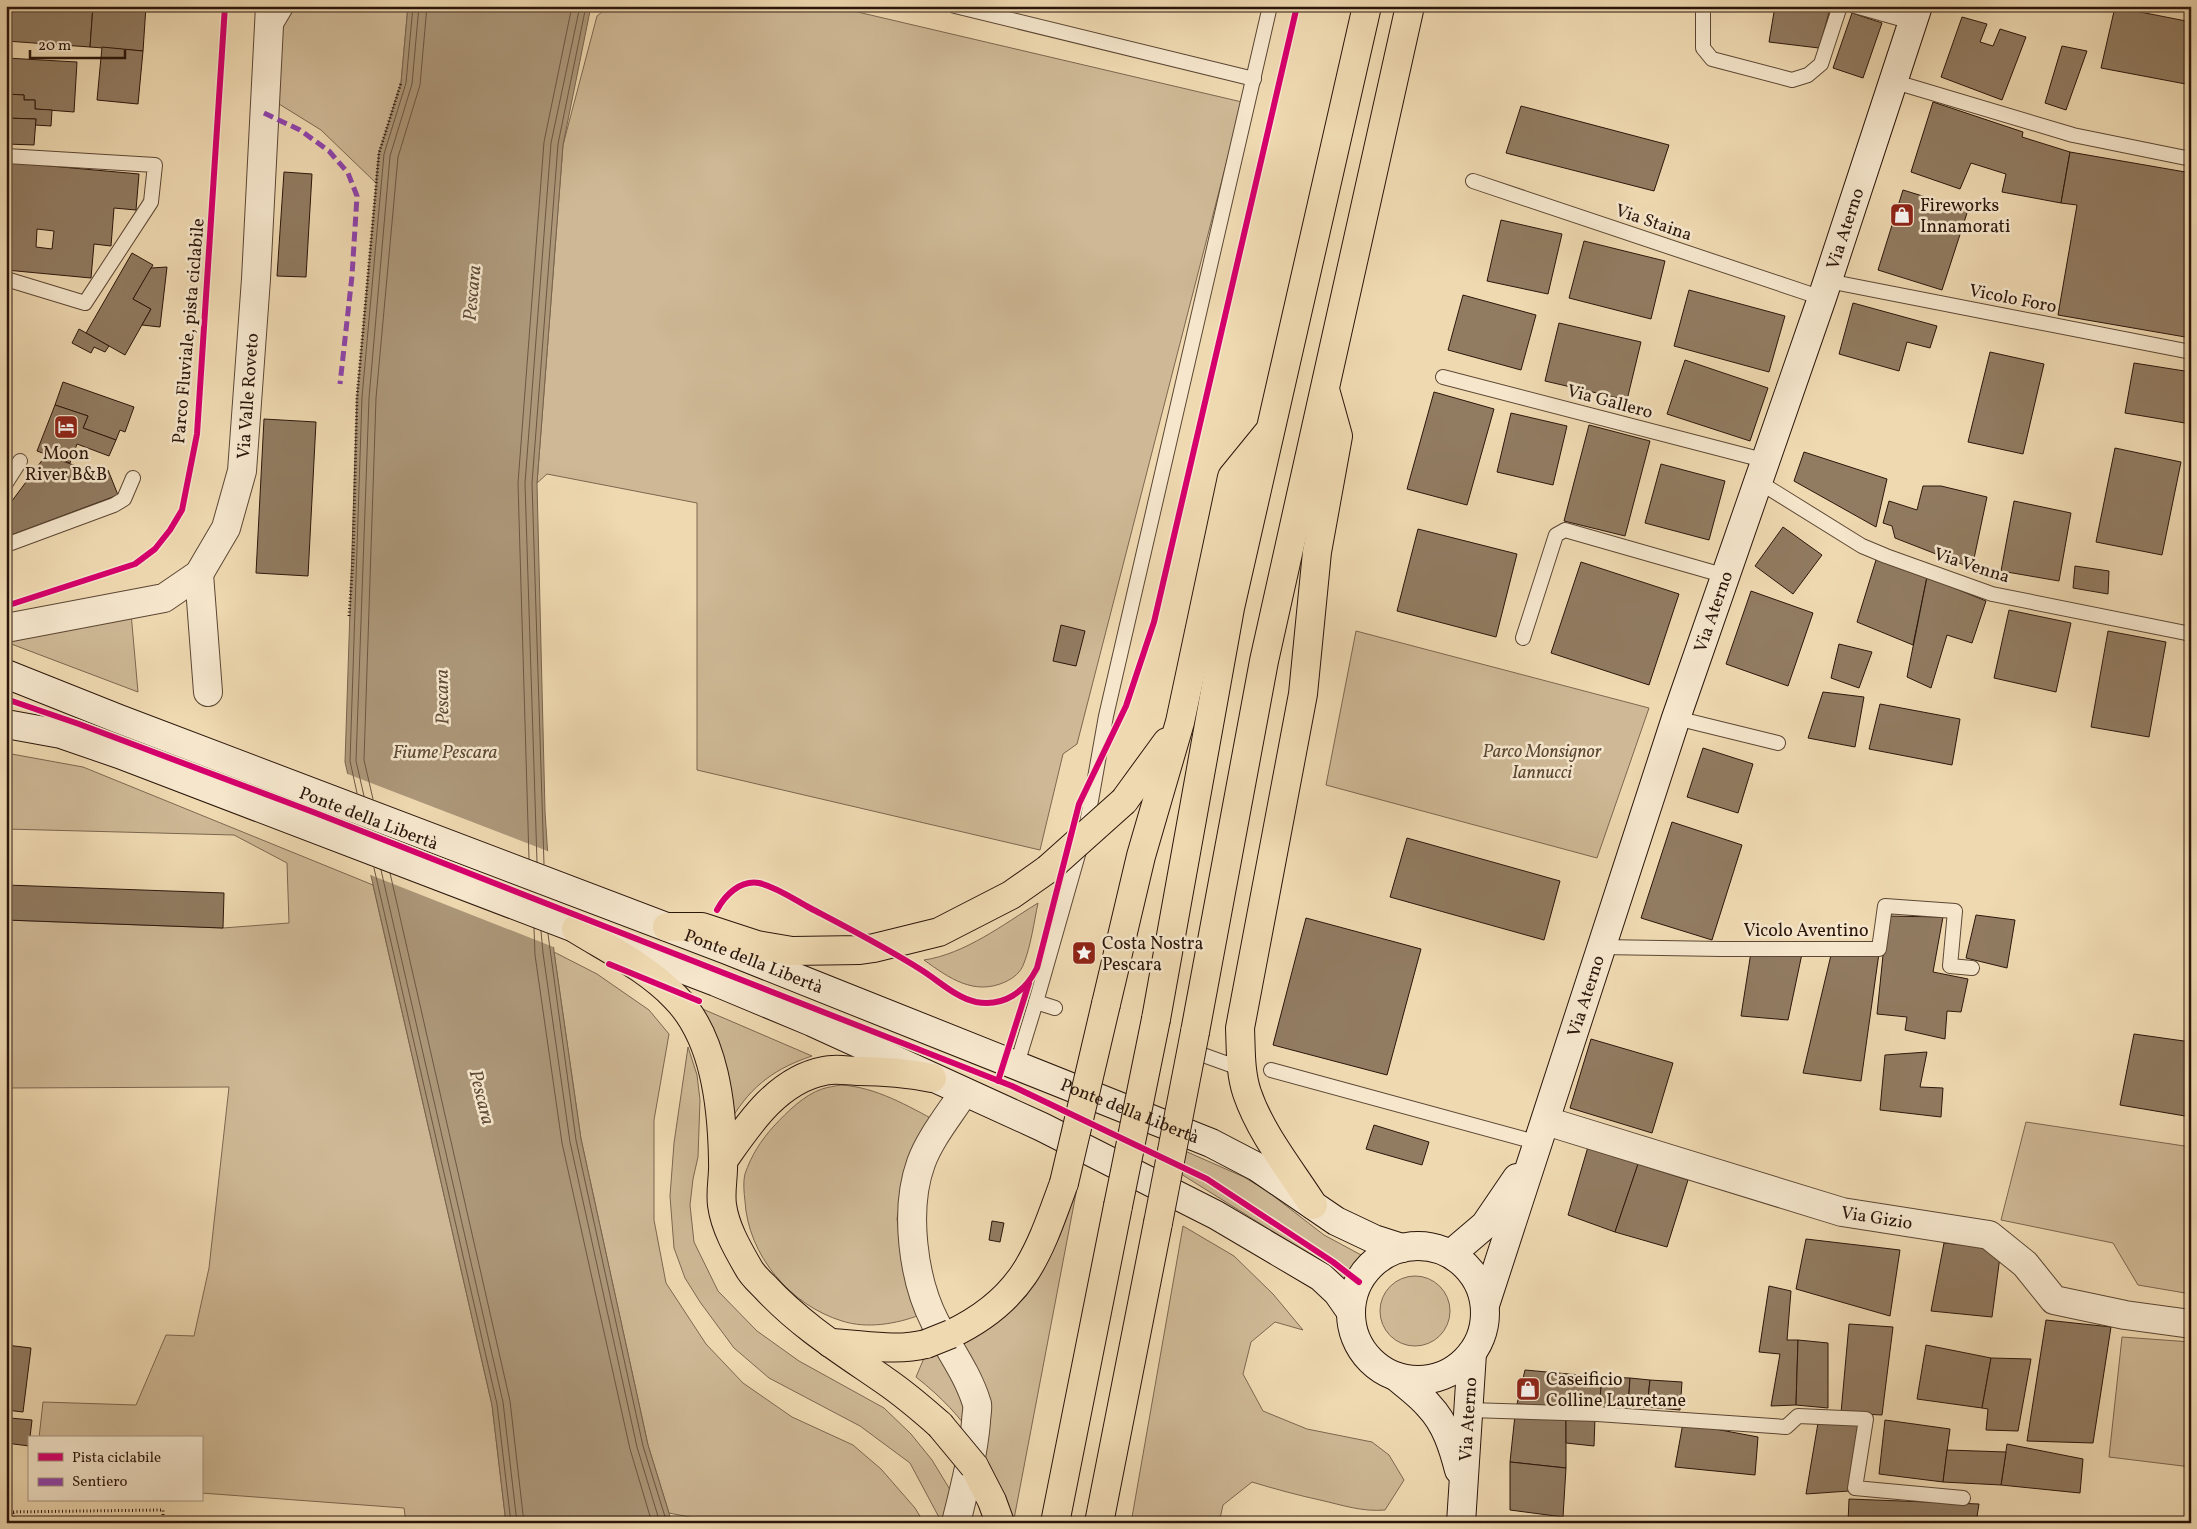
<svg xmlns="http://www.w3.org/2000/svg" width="2197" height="1529" font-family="Vollkorn,serif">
	<rect width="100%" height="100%" fill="#efd9b1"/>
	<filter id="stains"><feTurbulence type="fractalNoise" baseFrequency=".004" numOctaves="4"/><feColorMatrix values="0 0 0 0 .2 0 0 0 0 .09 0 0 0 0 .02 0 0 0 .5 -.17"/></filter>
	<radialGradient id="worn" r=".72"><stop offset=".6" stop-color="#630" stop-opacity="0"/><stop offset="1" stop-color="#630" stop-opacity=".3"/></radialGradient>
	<g fill="#ceb895" stroke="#7c6750">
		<path d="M276,6H408L401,83L379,153L376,183L321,130L271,99Z"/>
		<path d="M609,6H832L1242,102L1077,744L1063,754L1040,850L697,770V503L547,474L537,483L563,145L597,16Z"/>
		<path d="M131,613L138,692L6,642V641Z"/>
		<path d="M1356,631L1649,708L1597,858L1326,785Z"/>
		<path d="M6,753L83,767L373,885L492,1405L506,1523H406L404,1508L201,1493V1438H39L43,1402L136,1405L166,1335L194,1336L209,1268L229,1087L6,1088V920L223,928L289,923L287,863L234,835L6,829Z"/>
		<path d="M1038,903C1034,922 1031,945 1024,963C1021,972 1014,978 1005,982C974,996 949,978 924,960C965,954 1004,924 1038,903Z"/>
		<path d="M554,952L597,974L649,1010L669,1034L654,1120V1220L666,1283L706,1344L743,1383L792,1417L853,1445L881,1469L915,1508L924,1523H720L669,1513L648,1445L581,1139Z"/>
		<path d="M698,1007L812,1056C776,1068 752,1085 732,1118Z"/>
		<path d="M688,1047L697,1075L700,1100L698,1157L693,1179L690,1205L694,1242L718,1291L757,1331L799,1361L884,1408L911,1434L932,1460L949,1488L961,1523H942L910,1463L860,1426L769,1378L734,1348L700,1302L685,1278L674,1248L670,1196L674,1143Z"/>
		<path d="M841,1085C876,1087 908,1106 938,1122L905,1174L897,1219L902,1253L920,1315C896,1324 867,1329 842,1321C790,1305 748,1255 745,1201C744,1193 743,1182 745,1174C751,1156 761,1140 774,1126C787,1112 804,1095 822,1089C828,1087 835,1086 841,1085Z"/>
		<path d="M2026,1122L2191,1147V1294L2138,1285L2113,1243L2001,1220Z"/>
		<path d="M1185,1151L1244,1177L1267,1191L1324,1235L1363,1256L1350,1269L1344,1285L1328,1266L1181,1174Z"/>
		<path d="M1065,1183L1077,1188L1014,1519L1010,1517C989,1455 968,1418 916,1377L927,1351L988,1320Z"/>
		<path d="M1183,1226L1234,1256L1273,1294L1303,1330L1275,1322L1251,1342L1243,1374L1263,1411L1307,1429L1372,1442L1389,1455L1404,1480L1385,1510C1362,1512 1342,1505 1320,1500C1297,1495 1275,1489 1252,1482L1223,1505L1219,1523H1131Z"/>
		<circle cx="1415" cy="1311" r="35"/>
		<path d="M2122,1337L2191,1342V1467L2109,1457Z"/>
	</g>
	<path fill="#ac9779" stroke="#78634d" d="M408,6H591L563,145L537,483L545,811L554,952L581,1139L648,1445L672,1523H506L492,1405L345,762L357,397L379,153L401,83Z"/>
	<path fill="#efd9b1" d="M345,773L550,852L556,948L368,874Z"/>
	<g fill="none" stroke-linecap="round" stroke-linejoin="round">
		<g stroke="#6c5642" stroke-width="1">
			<path d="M357,793L350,761L362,397L384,154L406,83L413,6"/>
			<path d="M364,796L356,761L369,398L390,156L412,84L419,6"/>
			<path d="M373,799L364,760L376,398L398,157L420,85L427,6"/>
			<path d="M529,859L518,483L544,142L572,6"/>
			<path d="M537,862L525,483L551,143L580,6"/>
			<path d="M544,864L532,483L558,144L586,6"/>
			<path d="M374,868L497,1404L511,1523"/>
			<path d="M381,870L503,1402L517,1523"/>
			<path d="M390,873L510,1401L524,1523"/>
			<path d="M534,928L535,955L562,1143L630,1449L652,1523"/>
			<path d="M541,931L543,953L570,1142L637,1447L660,1523"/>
			<path d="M548,934L576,1140L643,1446L667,1523"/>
		</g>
	</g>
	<g fill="#917b61" stroke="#2b160b" fill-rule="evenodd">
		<path d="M6,6H93L90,47L6,41Z"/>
		<path d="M93,6H146L143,51L90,47Z"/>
		<path d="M1775,6H1831L1819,48L1769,42Z"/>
		<path d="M2115,7L2191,22V85L2101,68Z"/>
		<path d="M1852,13L1882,23L1863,78L1833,68Z"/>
		<path d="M1962,17L1987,24L1980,42L1993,46L2000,29L2026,37L2002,100L1941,77Z"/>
		<path d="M2062,46L2087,51L2066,110L2045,103Z"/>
		<path d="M102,47L143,51L138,104L97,100Z"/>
		<path d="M6,58L77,62L74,112L35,109V100H24V95L6,94Z"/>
		<path d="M6,94L24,95V100H35V109L52,110L51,126L35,125L36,119L6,118Z"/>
		<path d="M1933,102L2023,132L2022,137L2070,152L2061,203L2002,192L2006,174L1971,163L1960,189L1911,172Z"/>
		<path d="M1521,106L1669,145L1654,191L1506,153Z"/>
		<path d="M6,118L36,119L34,145L6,144Z"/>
		<path d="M2070,152L2191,173V338L2058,315L2077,205L2061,203Z"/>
		<path d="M6,162L139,174L136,210L114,208L111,246L94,244L91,278L6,270ZM37,229L54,231L52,249L36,247Z"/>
		<path d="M284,172L312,174L306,277L277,276Z"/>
		<path d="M1903,190L1968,210L1942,290L1878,270Z"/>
		<path d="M1501,220L1562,234L1548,294L1487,281Z"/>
		<path d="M1584,241L1665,261L1651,319L1569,298Z"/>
		<path d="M132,253L153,265L133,299L151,309L125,355L86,333Z"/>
		<path d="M167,267L160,327L142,325L151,309L133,299L151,268Z"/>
		<path d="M1689,290L1785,316L1769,372L1674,346Z"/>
		<path d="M1463,295L1536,315L1521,370L1448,350Z"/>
		<path d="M1853,303L1937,326L1930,348L1907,342L1899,371L1839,354Z"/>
		<path d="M1559,323L1641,342L1627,400L1545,381Z"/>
		<path d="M79,329L109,346L105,352L94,347L91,353L72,343Z"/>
		<path d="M1990,352L2044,364L2023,454L1968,442Z"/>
		<path d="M1685,360L1768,388L1750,441L1667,414Z"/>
		<path d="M2134,363L2191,372V424L2125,413Z"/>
		<path d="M63,382L134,407L125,432L120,430L116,440L83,428L88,416L55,405Z"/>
		<path d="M1434,392L1494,409L1467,505L1407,489Z"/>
		<path d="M55,405L88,416L83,428L116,440L109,456L77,444L70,463L37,451Z"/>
		<path d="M1511,413L1567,426L1553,485L1497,472Z"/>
		<path d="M264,419L316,422L308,576L256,573Z"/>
		<path d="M1589,425L1650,441L1625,536L1564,521Z"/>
		<path d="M2115,448L2181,462L2162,555L2096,542Z"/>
		<path d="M1804,452L1887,479L1876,527L1794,481Z"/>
		<path d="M46,455L90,471L92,478L108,470L118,495L6,537V509Z"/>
		<path d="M1661,464L1725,481L1709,540L1645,523Z"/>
		<path d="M1923,486H1941L1987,497L1972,568L1895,538L1892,526L1883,523L1889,501L1917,510Z"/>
		<path d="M2014,501L2071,513L2059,581L2001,571Z"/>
		<path d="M1783,527L1822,555L1793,594L1755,566Z"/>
		<path d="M1418,529L1517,554L1496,637L1397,611Z"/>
		<path d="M1876,560L1927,577L1913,645L1857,622Z"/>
		<path d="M1581,562L1679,594L1649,685L1551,653Z"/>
		<path d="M2075,566L2109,571L2108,594L2073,588Z"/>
		<path d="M1927,577L1986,601L1972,643L1947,635L1931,688L1907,677Z"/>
		<path d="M1751,591L1813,613L1788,686L1726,664Z"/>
		<path d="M2009,610L2071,623L2056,692L1994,678Z"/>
		<path d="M1061,625L1085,631L1076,666L1053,661Z"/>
		<path d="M2108,631L2166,642L2149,737L2091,727Z"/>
		<path d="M1839,644L1872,652L1859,688L1831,678Z"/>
		<path d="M1823,692L1864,697L1855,747L1808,738Z"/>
		<path d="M1880,704L1960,719L1952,765L1869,749Z"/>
		<path d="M1703,748L1753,764L1738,813L1687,797Z"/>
		<path d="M1672,822L1742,845L1712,940L1641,918Z"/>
		<path d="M1407,838L1560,881L1544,940L1390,897Z"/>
		<path d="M6,885L224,893L223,928L6,920Z"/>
		<path d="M1976,915L2015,920L2007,968L1966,958Z"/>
		<path d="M1887,916L1943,917L1933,972L1968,979L1961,1012L1947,1011L1945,1039L1905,1030L1907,1017L1877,1014Z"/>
		<path d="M1306,918L1421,949L1387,1075L1273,1045Z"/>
		<path d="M1803,949L1788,1020L1741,1016L1751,952Z"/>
		<path d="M1879,953L1861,1081L1803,1073L1831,955Z"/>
		<path d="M2134,1034L2191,1042V1117L2120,1105Z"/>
		<path d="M1591,1039L1673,1063L1652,1133L1570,1108Z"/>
		<path d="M1927,1052L1920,1087L1943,1088L1941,1117L1880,1110L1885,1055Z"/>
		<path d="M1374,1125L1429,1142L1422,1165L1366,1149Z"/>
		<path d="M1590,1140L1641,1156L1615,1232L1568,1215Z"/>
		<path d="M1638,1164L1688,1180L1667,1247L1615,1232Z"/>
		<path d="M992,1221L1004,1223L1000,1242L989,1240Z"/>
		<path d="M1806,1239L1900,1250L1890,1316L1796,1289Z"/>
		<path d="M1944,1243L2001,1249L1992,1317L1931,1311Z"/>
		<path d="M1769,1286L1791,1291L1787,1340H1798L1796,1405L1771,1406L1780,1354L1759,1352Z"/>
		<path d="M2046,1320L2111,1327L2093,1443L2027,1441Z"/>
		<path d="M1849,1324L1893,1327L1882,1415L1841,1413Z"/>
		<path d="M1798,1340L1828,1343V1408L1796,1405Z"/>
		<path d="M6,1345L31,1348L23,1412L6,1410Z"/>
		<path d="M1926,1345L1991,1358L1982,1408L1917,1399Z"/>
		<path d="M1991,1358L2031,1359L2018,1431L1986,1430L1988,1409L1982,1408Z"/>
		<path d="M1525,1370L1602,1377L1599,1408L1517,1404Z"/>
		<path d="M1602,1377L1630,1378L1628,1407L1599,1408Z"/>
		<path d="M1630,1378L1650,1380L1647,1407H1628Z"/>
		<path d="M1650,1380L1682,1382L1680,1410L1647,1407Z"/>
		<path d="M1515,1415L1566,1417V1468L1510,1462Z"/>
		<path d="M1566,1417L1595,1418L1594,1446L1566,1443Z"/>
		<path d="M10,1418L32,1420L29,1446L6,1443Z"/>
		<path d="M1885,1420L1950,1429L1943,1482L1879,1474Z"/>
		<path d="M1859,1422L1849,1491L1806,1494L1818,1423Z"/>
		<path d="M1683,1423L1758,1437L1755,1475L1675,1467Z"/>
		<path d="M2007,1444L2083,1459L2080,1493L2001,1485Z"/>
		<path d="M1947,1450L2006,1452L2001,1485L1943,1482Z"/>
		<path d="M1510,1462L1566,1468L1563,1517L1510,1510Z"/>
		<path d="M1849,1499L1979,1504L1976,1523H1848Z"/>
	</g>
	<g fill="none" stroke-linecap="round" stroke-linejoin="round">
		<defs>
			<g id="lane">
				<path d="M955,6L1254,79"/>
				<path d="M1703,6V48L1712,59L1792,80L1808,75L1821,64L1840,6"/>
				<path d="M1855,6L1912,22"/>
				<path d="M274,28L287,6"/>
				<path d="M1892,81L2073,135L2191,159"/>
				<path d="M6,156L155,165L151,202L85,303L6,279"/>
				<path d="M1473,181L1822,298"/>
				<path d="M1828,281L2191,352"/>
				<path d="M1443,377L1767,461"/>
				<path d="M1759,482L1862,546L1886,556L1992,594L2191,634"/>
				<path d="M6,483L20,461"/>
				<path d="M6,545L114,505L124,499L133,478"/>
				<path d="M1523,638L1556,535L1565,530L1726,576"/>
				<path d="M1676,718L1778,743"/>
				<path d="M1602,947L1721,949H1879L1885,906L1955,911L1950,966L1972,968"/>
				<path d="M1036,1002L1087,823L1106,716L1270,6"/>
				<path d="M1203,1055L1242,1069"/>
				<path d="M1017,1064L1036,1002L1055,1008"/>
				<path d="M1271,1070L1539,1143"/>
				<path d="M1469,1410L1597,1414L1786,1427L1798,1416L1866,1419L1855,1488L1963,1498"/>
			</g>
			<g id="street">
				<path d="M199,574L208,692"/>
				<path id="s1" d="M6,628L164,598L199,574L226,528L242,471L256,279L270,6"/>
				<path id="s2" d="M1546,1121L1842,1212L1989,1235L2025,1264L2054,1300L2125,1315L2191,1324"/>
				<path d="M956,1523C964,1490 973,1456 976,1422C976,1416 978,1409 977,1404C968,1374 949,1349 935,1322C913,1279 904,1210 921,1163C930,1138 950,1114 964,1092"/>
			</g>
			<g id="secondary">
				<path id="s3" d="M6,674L119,719L727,950L1211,1143L1257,1167L1336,1221L1374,1239L1402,1248"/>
				<path d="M6,724L61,734L119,754L716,982L812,1022L1042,1127L1216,1215L1321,1277L1337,1292L1351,1312"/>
				<circle cx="1418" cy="1313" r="67"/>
				<path d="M1451,1254L1485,1225L1517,1178"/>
				<path id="s4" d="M1485,1305L1676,718L1822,298L1918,6"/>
				<path d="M1397,1377C1407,1386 1420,1395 1429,1406C1446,1424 1453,1447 1459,1470"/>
				<path id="s5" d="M1461,1523L1472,1353"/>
			</g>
			<g id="highway">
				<path d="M1124,801L1167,742"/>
				<path d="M667,927H702L757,945L792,951L860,950L874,948L939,932L1011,895L1048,869"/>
				<path d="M576,929C610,950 647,968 675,997C715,1037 722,1106 723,1160C724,1175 720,1190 722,1205C725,1227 737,1248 748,1267C752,1275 759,1281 765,1287C800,1325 842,1351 884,1380C903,1393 922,1409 940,1425"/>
				<path d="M1106,1004L1141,856L1180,722L1232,477L1267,434"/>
				<path d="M1156,1019L1230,608L1367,6"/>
				<path d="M1195,1032L1264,661L1410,6"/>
				<path d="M723,1161C748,1125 777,1080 824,1071C836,1068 848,1071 859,1071C885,1071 907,1073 932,1078"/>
				<path d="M1313,1205C1290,1169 1261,1134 1247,1093C1240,1072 1241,1050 1240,1028L1303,694L1317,552L1338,436L1326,393"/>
				<path d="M951,1334C1024,1299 1038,1255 1064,1183"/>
				<path d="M830,1343C862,1344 894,1352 926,1344"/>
				<path d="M974,1466L992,1501L1000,1523"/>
				<path d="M1055,1523L1118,1206"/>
				<path d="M1099,1523L1158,1223"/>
			</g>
		</defs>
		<use href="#lane" stroke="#5c4734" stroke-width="16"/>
		<use href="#street" stroke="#5c4734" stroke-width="30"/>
		<use href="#secondary" stroke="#2b160b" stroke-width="30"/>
		<use href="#highway" stroke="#2b160b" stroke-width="30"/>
		<g stroke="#2b160b" stroke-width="3" stroke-dasharray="1 2.5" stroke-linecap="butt">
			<path d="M349,616L353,561L357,397L379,153L401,83"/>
			<path d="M6,1512L163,1510V1522"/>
			<path d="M13,1513L14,1523"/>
		</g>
		<use href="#lane" stroke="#f5e6cc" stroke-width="14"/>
		<use href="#street" stroke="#f5e6cc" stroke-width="28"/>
		<use href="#secondary" stroke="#f5e6cc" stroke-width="28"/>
		<use href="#highway" stroke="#efd9b1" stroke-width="28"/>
		<defs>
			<g id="highway-bridge">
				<path d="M1048,869L1124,801"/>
				<path d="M1064,1183L1106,1004"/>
				<path d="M1118,1206L1156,1019"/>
				<path d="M1158,1223L1195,1032"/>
				<path d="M926,1344L951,1334"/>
				<path d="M940,1425L974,1466"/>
			</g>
		</defs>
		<use href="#highway-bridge" stroke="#2b160b" stroke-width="30" stroke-linecap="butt"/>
		<use href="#highway-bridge" stroke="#efd9b1" stroke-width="28"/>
		<path stroke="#8e44ad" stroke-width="5" stroke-dasharray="10 5" stroke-linecap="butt" d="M264,113L300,130L329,151L348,173L357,196L352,276L340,384"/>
		<defs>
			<g id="cycleway">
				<path d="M6,606L135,564L155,549L170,530L182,510L197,434L225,6"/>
				<path d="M6,699L79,724L313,812L1012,1086L1207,1179L1333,1262L1359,1282"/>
				<path d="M717,910C725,895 740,880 759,883C777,887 795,900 810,908C848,928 887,948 923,971C940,982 957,998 976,1002C1004,1007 1025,992 1037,968L1079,804L1126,706L1154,622L1297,6"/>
				<path d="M609,964L699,1001"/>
				<path d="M998,1081L1029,983"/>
			</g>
		</defs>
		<use href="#cycleway" stroke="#f5e6cc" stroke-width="9"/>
		<use href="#cycleway" stroke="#d6006c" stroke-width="6"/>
	</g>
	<defs>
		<symbol id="shop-square" viewBox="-11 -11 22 22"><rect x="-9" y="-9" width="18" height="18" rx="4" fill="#8f2418" stroke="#f5e6cc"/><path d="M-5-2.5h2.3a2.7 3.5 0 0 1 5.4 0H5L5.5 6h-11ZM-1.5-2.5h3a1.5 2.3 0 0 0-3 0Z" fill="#fff"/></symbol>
		<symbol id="hotel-square" viewBox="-11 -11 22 22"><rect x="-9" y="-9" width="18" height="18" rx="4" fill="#8f2418" stroke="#f5e6cc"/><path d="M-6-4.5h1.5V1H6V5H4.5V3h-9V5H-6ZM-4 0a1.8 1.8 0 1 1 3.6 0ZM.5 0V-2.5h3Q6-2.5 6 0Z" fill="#fff"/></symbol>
		<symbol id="sight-square" viewBox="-11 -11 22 22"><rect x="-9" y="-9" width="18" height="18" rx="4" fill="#8f2418" stroke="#f5e6cc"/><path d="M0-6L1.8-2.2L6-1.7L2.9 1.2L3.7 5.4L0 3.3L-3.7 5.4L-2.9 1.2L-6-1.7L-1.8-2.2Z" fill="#fff"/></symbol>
	</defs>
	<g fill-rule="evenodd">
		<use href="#shop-square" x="1888" y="201" width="28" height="28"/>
		<use href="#hotel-square" x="52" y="413" width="28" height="28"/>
		<use href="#sight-square" x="1070" y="939" width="28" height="28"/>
		<use href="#shop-square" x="1514" y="1375" width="28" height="28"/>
	</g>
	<g text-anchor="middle" stroke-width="5" stroke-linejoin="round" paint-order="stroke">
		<g font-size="18" fill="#2b160b" stroke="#f5e6cc" text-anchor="start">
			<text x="1920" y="211">Fireworks<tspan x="1920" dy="21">Innamorati</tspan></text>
			<text x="66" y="459" text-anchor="middle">Moon<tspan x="66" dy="21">River B&amp;B</tspan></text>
			<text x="1102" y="949">Costa Nostra<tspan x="1102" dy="21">Pescara</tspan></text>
			<text x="1546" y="1385">Caseificio<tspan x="1546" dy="21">Colline Lauretane</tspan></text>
		</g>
		<g font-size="18" fill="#2b160b" stroke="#f5e6cc">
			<text transform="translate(1654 222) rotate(19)" y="6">Via Staina</text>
			<text dy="6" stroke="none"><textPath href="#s4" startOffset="1135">Via Aterno</textPath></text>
			<text transform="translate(2013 298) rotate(11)" y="6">Vicolo Foro</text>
			<text transform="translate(188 331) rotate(-85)" y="6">Parco Fluviale, pista ciclabile</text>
			<text dy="6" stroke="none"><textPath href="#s1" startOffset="391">Via Valle Roveto</textPath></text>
			<text transform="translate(1610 401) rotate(15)" y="6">Via Gallero</text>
			<text transform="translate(1972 565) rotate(18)" y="6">Via Venna</text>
			<text dy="6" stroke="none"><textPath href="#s4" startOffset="730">Via Aterno</textPath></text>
			<text transform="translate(369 818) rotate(21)" y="6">Ponte della Libertà</text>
			<text x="1806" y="936">Vicolo Aventino</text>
			<text dy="6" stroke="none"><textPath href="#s3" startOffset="801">Ponte della Libertà</textPath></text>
			<text dy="6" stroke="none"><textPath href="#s4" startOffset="325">Via Aterno</textPath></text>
			<text dy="6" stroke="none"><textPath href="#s3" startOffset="1206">Ponte della Libertà</textPath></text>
			<text dy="6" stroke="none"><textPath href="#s2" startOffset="345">Via Gizio</textPath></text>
			<text dy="6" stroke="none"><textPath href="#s5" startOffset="104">Via Aterno</textPath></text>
		</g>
		<g font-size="18" font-style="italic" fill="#5c4734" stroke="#f5e6cc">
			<text x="1542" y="757">Parco Monsignor<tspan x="1542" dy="21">Iannucci</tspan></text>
		</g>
		<g font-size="19" font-style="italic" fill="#5f4a37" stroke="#f5e6cc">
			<text transform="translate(471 293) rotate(-85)" y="7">Pescara</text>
			<text transform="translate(441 697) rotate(-91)" y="7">Pescara</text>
			<text x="445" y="758">Fiume Pescara</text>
			<text transform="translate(483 1097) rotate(76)" y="7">Pescara</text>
		</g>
	</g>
	<rect width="2197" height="1529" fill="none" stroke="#efd9b1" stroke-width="25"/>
	<rect x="8" y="8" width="2182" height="1514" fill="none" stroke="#2b160b" stroke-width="2.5"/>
	<rect x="12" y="12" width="2172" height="1504" fill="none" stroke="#2b160b"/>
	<rect x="28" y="1436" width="175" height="65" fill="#f5e6cc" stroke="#a4937f"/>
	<rect x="38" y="1453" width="25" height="8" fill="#d6006c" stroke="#a4937f"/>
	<text x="72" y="1462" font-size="15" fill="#2b160b">Pista ciclabile</text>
	<rect x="38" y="1478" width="25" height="8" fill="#8e44ad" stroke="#a4937f"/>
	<text x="72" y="1486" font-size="15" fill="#2b160b">Sentiero</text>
	<path d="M30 50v8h95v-8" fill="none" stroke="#2b160b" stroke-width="2.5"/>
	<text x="38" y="50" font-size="15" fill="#2b160b" stroke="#f5e6cc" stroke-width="4" paint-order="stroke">20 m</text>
	<rect width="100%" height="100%" filter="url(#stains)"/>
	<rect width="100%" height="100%" fill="url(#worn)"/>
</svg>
